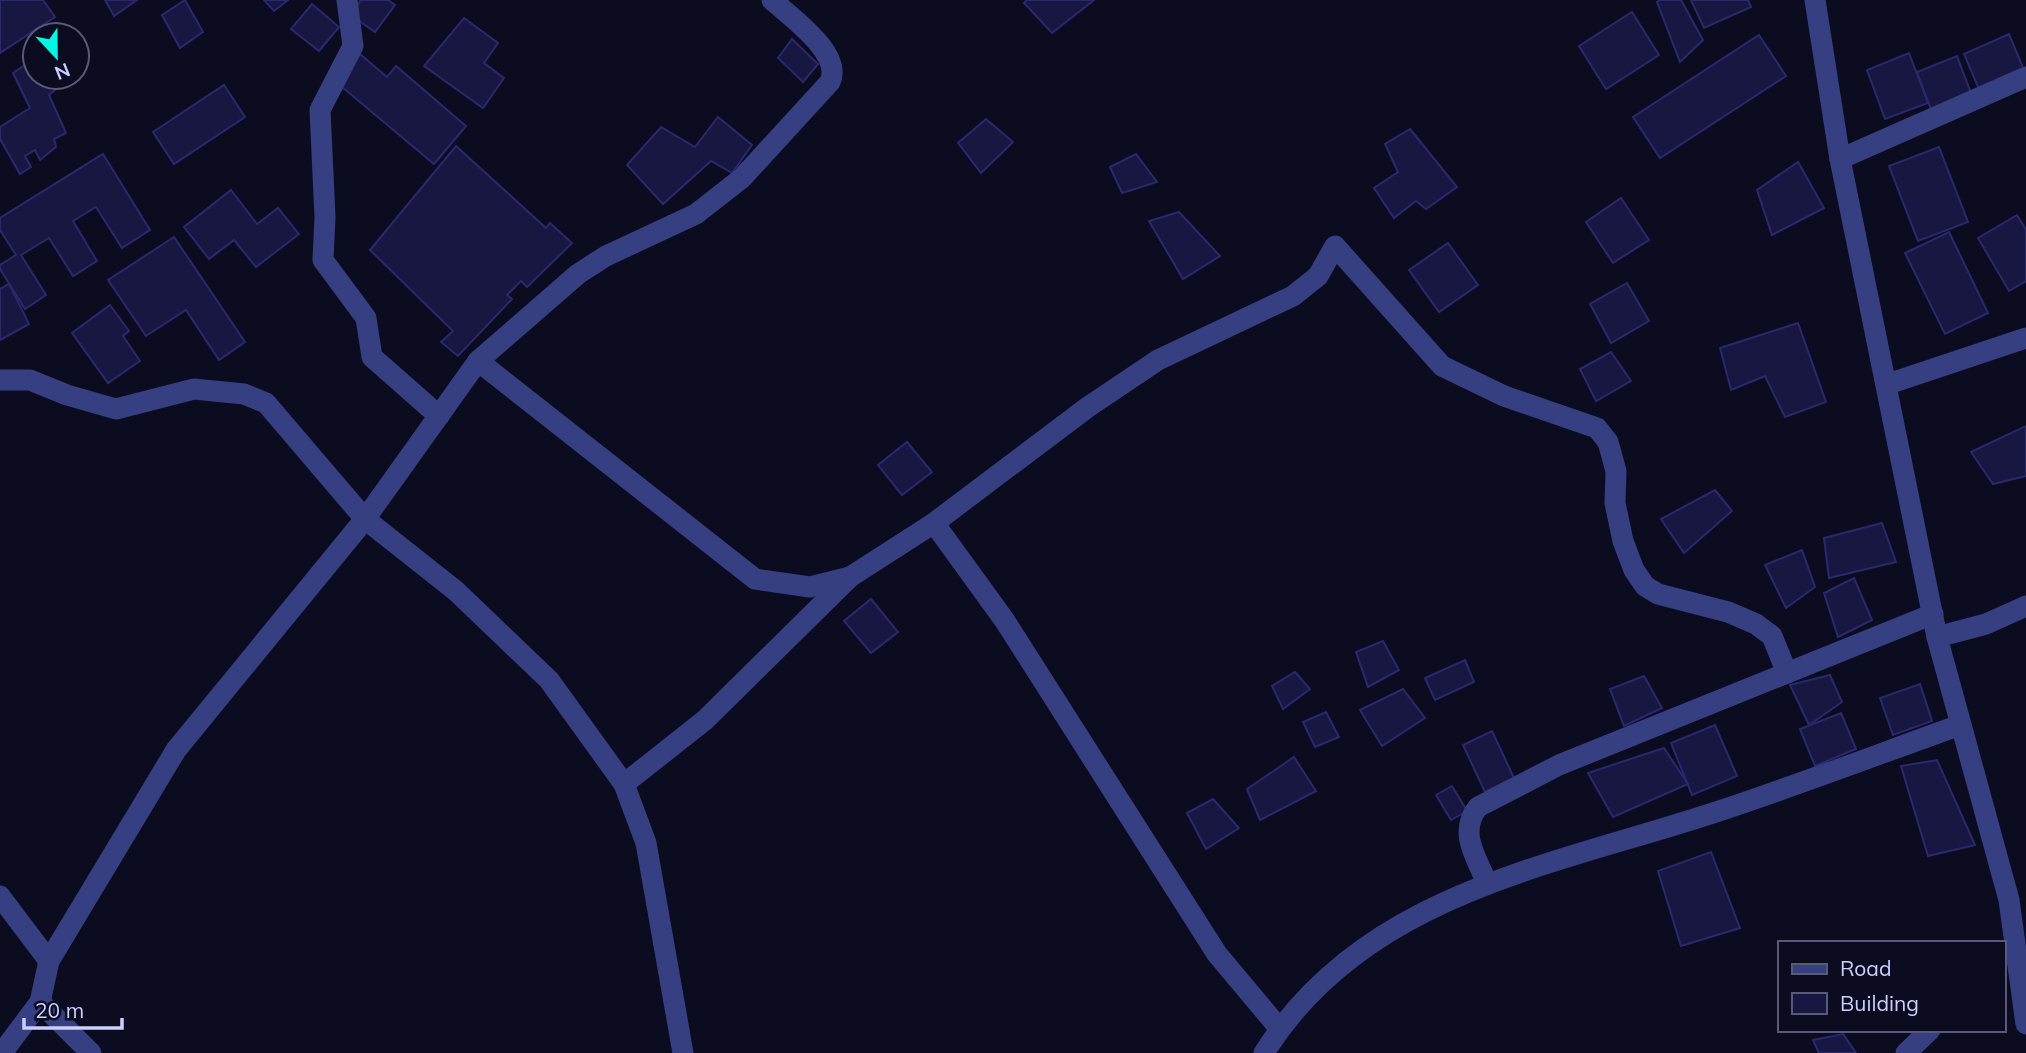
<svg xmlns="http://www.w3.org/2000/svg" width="2026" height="1053" font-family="Mulish,sans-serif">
	<rect width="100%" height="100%" fill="#0c0c20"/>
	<g fill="#181742" stroke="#2a286f" stroke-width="2">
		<path d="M0,0H43L55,17L0,53Z"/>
		<path d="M105,0H137L114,16Z"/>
		<path d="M185,0L203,32L180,48L162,15Z"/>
		<path d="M264,0H288L274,11Z"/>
		<path d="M361,0H388L395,5L375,32L351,15Z"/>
		<path d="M1027,0H1094L1052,33L1024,3Z"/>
		<path d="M1660,0H1681L1703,40L1680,62L1657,2Z"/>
		<path d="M1691,0H1748L1751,7L1704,28Z"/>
		<path d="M312,4L339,27L319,51L291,29Z"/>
		<path d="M1632,12L1659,55L1606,89L1579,46Z"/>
		<path d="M464,18L498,43L484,63L504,78L483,108L424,66Z"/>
		<path d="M2009,34L2026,75L1981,94L1964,54Z"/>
		<path d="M1759,35L1786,76L1660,158L1633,117Z"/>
		<path d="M792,39L818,64L803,82L778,58Z"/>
		<path d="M77,42L88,63L77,72Z"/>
		<path d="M1909,53L1928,103L1885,119L1867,70Z"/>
		<path d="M360,54L387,77L396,66L466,126L434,164L336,82Z"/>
		<path d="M1957,56L1972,96L1932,112L1917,72Z"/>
		<path d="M35,58V77H71L49,95L66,133L54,139L56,147L40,160L35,150L25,156L31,167L20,174L0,139V127L30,108L13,73Z"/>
		<path d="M224,85L245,117L174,164L153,132Z"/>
		<path d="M718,117L752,145L732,173L711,161L663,204L627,165L661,127L695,147Z"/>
		<path d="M986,119L1013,142L981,173L958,143Z"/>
		<path d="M1410,129L1457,187L1426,209L1416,201L1394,218L1374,188L1398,172L1385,144Z"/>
		<path d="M456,146L546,228L550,223L572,243L527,287L521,281L507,295L512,299L458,356L441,342L453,331L370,250Z"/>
		<path d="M1939,147L1968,222L1918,241L1889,166Z"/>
		<path d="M103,154L150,230L122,248L96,207L73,221L97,261L73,276L49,238L21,255L46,295L25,309L0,269V265L16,255L0,230V218Z"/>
		<path d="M1136,154L1157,182L1122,193L1110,167Z"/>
		<path d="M1798,162L1824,208L1772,235L1757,190Z"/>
		<path d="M231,190L257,224L278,208L299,234L256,267L234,240L209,259L184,227Z"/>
		<path d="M1621,198L1649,240L1613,263L1586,222Z"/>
		<path d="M1179,212L1220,256L1183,279L1149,221Z"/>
		<path d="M2017,215L2026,230V281L2009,291L1978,238Z"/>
		<path d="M1949,232L1988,313L1945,334L1905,253Z"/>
		<path d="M174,237L245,342L219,360L186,310L146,336L108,280Z"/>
		<path d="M1448,243L1478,285L1439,312L1409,270Z"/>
		<path d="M1627,283L1649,321L1611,343L1590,304Z"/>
		<path d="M9,284L29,324L0,340V289Z"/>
		<path d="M110,305L129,331L123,336L140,361L108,383L72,333Z"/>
		<path d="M1798,323L1826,402L1785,417L1765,376L1731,390L1720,348Z"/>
		<path d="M1611,352L1631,381L1596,401L1580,369Z"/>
		<path d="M2026,426V476L1993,484L1971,452Z"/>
		<path d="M907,442L932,472L902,495L878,465Z"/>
		<path d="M1715,490L1732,511L1684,553L1661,519Z"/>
		<path d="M1882,523L1896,562L1829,578L1824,538Z"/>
		<path d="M1802,550L1815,587L1786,608L1765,565Z"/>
		<path d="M1854,578L1872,620L1838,637L1824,593Z"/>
		<path d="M871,599L898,632L871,653L844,621Z"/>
		<path d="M1383,641L1399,670L1368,687L1356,652Z"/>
		<path d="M1465,660L1474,682L1435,700L1425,678Z"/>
		<path d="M1295,672L1310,689L1283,709L1272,686Z"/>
		<path d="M1830,675L1842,702L1809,725L1790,685Z"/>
		<path d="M1644,676L1662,708L1624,726L1610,689Z"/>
		<path d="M1920,684L1932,721L1893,735L1880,698Z"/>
		<path d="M1403,689L1425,718L1382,746L1360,710Z"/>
		<path d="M1326,712L1339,737L1315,747L1303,722Z"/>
		<path d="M1841,713L1856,749L1815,766L1800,729Z"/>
		<path d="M1715,725L1737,776L1692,795L1671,743Z"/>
		<path d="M1492,731L1514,778L1485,792L1463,745Z"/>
		<path d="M1664,748L1688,784L1613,817L1588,773Z"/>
		<path d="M1294,757L1316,791L1260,820L1247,789Z"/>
		<path d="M1937,760L1975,845L1928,856L1901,766Z"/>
		<path d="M1452,786L1467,811L1451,820L1436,795Z"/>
		<path d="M1213,799L1239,828L1206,849L1187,813Z"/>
		<path d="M1711,852L1740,928L1681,946L1658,871Z"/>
		<path d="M1843,1034L1856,1053H1819L1813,1040Z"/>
	</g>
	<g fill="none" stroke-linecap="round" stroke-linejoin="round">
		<g stroke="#353f81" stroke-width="21">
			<path d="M347,0L353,46L320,110L325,217L323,260L366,318L372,357L439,416"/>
			<path d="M1815,0L1840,159L1937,637L2009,900L2026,1024"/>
			<path d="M1840,159L2026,77"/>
			<path d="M478,361L755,579L810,587L850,577"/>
			<path d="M0,380H30L67,395L116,409L194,389L244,394L266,403L365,519L456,591L549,680L624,784L646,843L683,1053"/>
			<path d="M1888,384L2026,338"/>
			<path d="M934,523L1005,621L1217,954L1279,1028"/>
			<path d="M1937,637L1986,624L2026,606"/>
			<path d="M624,784L705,720L850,577L934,523L1088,407L1158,360L1293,296L1318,276L1335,246L1442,366L1504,396L1597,428L1608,442L1616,471L1615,503L1623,541L1634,570L1645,586L1658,594L1728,612L1756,624L1772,636L1787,673"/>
			<path d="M1487,883C1476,857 1458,832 1478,807L1559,765L1933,614"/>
			<path d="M0,896L49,961"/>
			<path d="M40,1002L91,1053"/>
			<path d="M2,1053L40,1002L49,961L176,750L365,519L478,361L578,274L606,256L696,214L742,178L830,82C843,54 792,18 772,0"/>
			<path d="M1264,1053C1363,894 1552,866 1716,812C1798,785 1879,754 1960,725"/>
			<path d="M1906,1053L1930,1030"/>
		</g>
	</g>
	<rect x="1778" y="941" width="228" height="91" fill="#0c0c20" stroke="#585a79" stroke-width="2"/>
	<rect x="1792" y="964" width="35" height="10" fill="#353f81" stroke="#585a79" stroke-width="2"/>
	<text x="1840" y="976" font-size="21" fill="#cbceff">Road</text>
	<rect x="1792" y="993" width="35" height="21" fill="#181742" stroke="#585a79" stroke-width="2"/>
	<text x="1840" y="1011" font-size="21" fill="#cbceff">Building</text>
	<g transform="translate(56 56) rotate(158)"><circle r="33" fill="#0c0c20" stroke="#585a79" stroke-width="2"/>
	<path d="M0-5L12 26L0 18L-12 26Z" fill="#00f6e5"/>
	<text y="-10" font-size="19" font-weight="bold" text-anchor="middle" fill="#cbceff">N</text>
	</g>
	<path d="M24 1018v10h98v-10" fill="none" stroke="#cbceff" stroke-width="3.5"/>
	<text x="35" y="1018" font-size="21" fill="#cbceff" stroke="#0c0c20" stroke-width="5" paint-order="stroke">20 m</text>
</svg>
